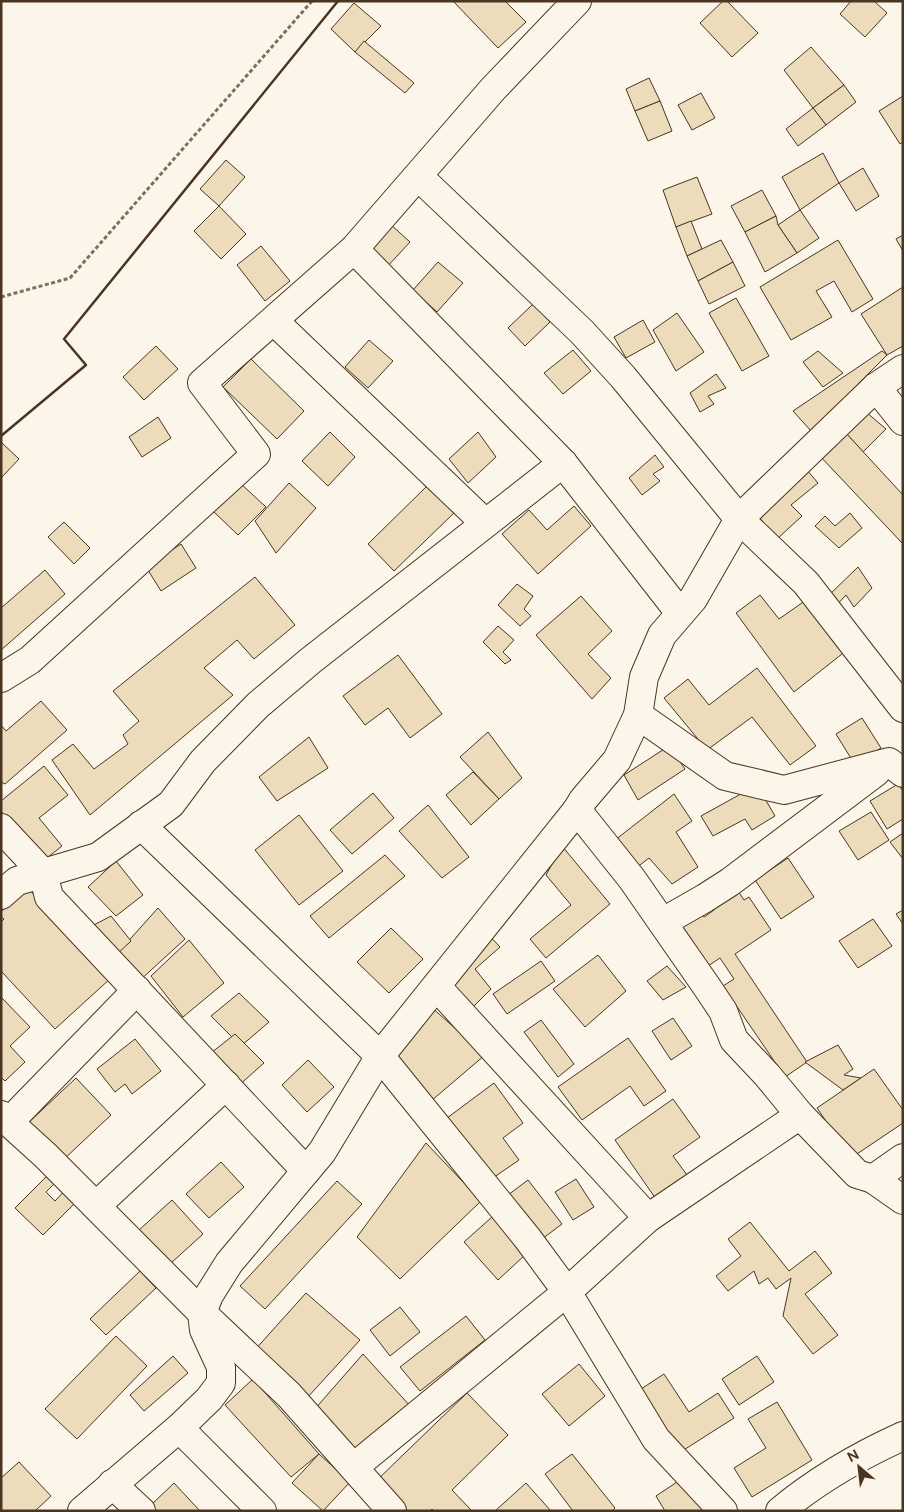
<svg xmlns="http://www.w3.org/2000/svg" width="904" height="1512" font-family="Figtree,sans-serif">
	<rect width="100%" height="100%" fill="#fbf6e9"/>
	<g fill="#ecdcbc" stroke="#4a3520">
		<path d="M453,1H505L526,22L498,48Z"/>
		<path d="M723,1H727L758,33L732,57L700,23Z"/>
		<path d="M851,1H874L887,13L865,37L840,14Z"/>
		<path d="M354,3L381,26L355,52L331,29Z"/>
		<path d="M364,41L414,83L405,93L355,52Z"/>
		<path d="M811,47L844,85L813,108L784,70Z"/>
		<path d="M649,78L660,101L635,111L626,89Z"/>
		<path d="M844,85L856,102L826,125L813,108Z"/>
		<path d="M701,93L715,118L692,130L678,105Z"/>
		<path d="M903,96V142L900,144L879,111Z"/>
		<path d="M660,101L672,131L648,141L635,111Z"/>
		<path d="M813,108L826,125L798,146L786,129Z"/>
		<path d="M823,153L839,183L800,210L782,177Z"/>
		<path d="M226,160L245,177L219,206L200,189Z"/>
		<path d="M863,168L879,196L856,211L839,183Z"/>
		<path d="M697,177L712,214L676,227L663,190Z"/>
		<path d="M762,190L776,216L745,232L731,206Z"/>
		<path d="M219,206L246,234L221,259L194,231Z"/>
		<path d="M800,210L819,238L797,253L778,225Z"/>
		<path d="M776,216L778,225L797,253L765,272L745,232Z"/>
		<path d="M691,221L702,249L687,256L676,227Z"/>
		<path d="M389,223L410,242L386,268L365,249Z"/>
		<path d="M903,235V251L896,239Z"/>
		<path d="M721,240L733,262L698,281L687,256Z"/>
		<path d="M838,240L873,299L852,312L834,281L816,291L832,317L791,340L760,287Z"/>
		<path d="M261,246L290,281L265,301L237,265Z"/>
		<path d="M438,262L463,283L437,312L413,290Z"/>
		<path d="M733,262L745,286L709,304L698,281Z"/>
		<path d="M903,287V346L887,355L861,314Z"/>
		<path d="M736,298L769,356L742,371L709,313Z"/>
		<path d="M533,304L550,322L525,346L508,328Z"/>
		<path d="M677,313L704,352L676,371L653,330Z"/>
		<path d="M643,320L655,342L626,358L614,337Z"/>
		<path d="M369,340L393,361L368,388L345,367Z"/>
		<path d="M156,346L178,369L144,400L123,377Z"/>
		<path d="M573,350L591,371L563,394L544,373Z"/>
		<path d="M818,351L843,373L823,387L803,362Z"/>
		<path d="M882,351L887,355L811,431L793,411Z"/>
		<path d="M251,359L304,411L277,439L223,387Z"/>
		<path d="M716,374L726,388L708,396L714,404L700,412L690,393Z"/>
		<path d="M866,412L886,429L863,452L845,432Z"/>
		<path d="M158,417L171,438L142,457L129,437Z"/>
		<path d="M330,432L355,457L328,486L302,461Z"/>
		<path d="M478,432L496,457L468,483L449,459Z"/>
		<path d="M845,432L903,495V544L818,454Z"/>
		<path d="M1,442L19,459L1,478Z"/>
		<path d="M655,455L664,467L653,474L660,481L642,495L629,478Z"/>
		<path d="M807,470L818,483L791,505L802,516L777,539L759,517Z"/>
		<path d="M240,483L266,507L238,535L213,511Z"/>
		<path d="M289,483L316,508L276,553L255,521Z"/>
		<path d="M428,485L455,512L394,571L368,544Z"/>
		<path d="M574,506L591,526L538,574L502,534L529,510L547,530Z"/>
		<path d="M850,513L862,528L839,548L815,526L825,516L835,526Z"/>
		<path d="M64,522L90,548L74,564L48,537Z"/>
		<path d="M181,544L196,568L161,591L146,567Z"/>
		<path d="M858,567L872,588L854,607L846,595L833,609L825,599Z"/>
		<path d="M45,570L65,594L1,650V608Z"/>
		<path d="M255,577L295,625L254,659L237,640L204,668L233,695L90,815L52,760L73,744L94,769L128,744L123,735L139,721L113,691Z"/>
		<path d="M517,584L533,596L524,609L531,616L520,626L498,605Z"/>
		<path d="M760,595L779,619L809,598L847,650L794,692L736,613Z"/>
		<path d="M581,596L612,631L588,654L611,678L592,699L536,635Z"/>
		<path d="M498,626L514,640L503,652L511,660L505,664L483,642Z"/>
		<path d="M398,655L442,714L410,738L388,708L365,725L343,696Z"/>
		<path d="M757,668L816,746L790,765L752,717L707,750L664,698L688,679L709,705Z"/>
		<path d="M41,701L67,730L5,784L1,782V725L6,731Z"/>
		<path d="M862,718L881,748L855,765L836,734Z"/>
		<path d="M488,732L522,778L499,799L460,757Z"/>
		<path d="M309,737L328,768L277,801L259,777Z"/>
		<path d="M669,746L685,769L638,800L624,775Z"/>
		<path d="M44,766L68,795L39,818L62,846L43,861L1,811V801Z"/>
		<path d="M473,772L499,799L471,825L446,795Z"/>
		<path d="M898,784L903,791V819L887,829L870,801Z"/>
		<path d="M757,785L775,816L752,830L745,819L713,836L701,816Z"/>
		<path d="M373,793L394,818L352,854L330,830Z"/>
		<path d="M674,794L692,821L676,832L698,867L672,884L649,858L632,871L610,844Z"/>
		<path d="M428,805L469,857L442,878L399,831Z"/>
		<path d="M871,812L889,840L858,860L839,831Z"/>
		<path d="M299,815L343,871L299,905L255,850Z"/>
		<path d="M903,833V859L890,842Z"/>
		<path d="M562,846L610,904L546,958L530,939L571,905L546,875Z"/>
		<path d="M385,855L405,876L329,938L310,916Z"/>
		<path d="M788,858L814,897L781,919L755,880Z"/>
		<path d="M116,861L143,895L116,916L88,887Z"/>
		<path d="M732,882L744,900L749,897L771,930L735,954L807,1062L785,1077L723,986L734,979L720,958L702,970L686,947L693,942L679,921L698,908L704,917L714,910L707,899Z"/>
		<path d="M27,887L111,978L55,1029L1,971V922L4,919L1,917V912Z"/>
		<path d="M158,908L185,939L138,982L114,957Z"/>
		<path d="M903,910V924L896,914Z"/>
		<path d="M111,916L131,941L114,957L90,927Z"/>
		<path d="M873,919L892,946L858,968L839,941Z"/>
		<path d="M391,928L423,959L389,993L357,962Z"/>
		<path d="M485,931L500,947L475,969L491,989L467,1013L443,985Z"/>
		<path d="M189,940L224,983L183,1017L151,976Z"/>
		<path d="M598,955L626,991L585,1027L553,989Z"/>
		<path d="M541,961L555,981L507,1014L493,994Z"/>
		<path d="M667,966L686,987L663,1000L647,981Z"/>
		<path d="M239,993L269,1022L241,1046L211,1016Z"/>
		<path d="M1,997L30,1027L10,1046L25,1062L5,1081L1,1077Z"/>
		<path d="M429,1005L485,1055L431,1101L388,1054Z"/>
		<path d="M673,1018L692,1046L671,1060L652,1031Z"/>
		<path d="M541,1020L574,1064L558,1077L524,1032Z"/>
		<path d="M235,1034L264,1063L237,1087L206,1057Z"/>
		<path d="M628,1038L666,1091L644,1106L630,1086L582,1120L558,1087Z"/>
		<path d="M135,1039L161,1071L132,1094L125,1084L115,1092L97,1069Z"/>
		<path d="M838,1045L853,1069L844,1075L861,1078L843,1090L805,1062Z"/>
		<path d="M308,1060L334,1087L307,1112L282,1085Z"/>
		<path d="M874,1069L903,1110V1123L851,1158L817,1108Z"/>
		<path d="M76,1078L111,1115L62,1161L27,1124Z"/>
		<path d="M494,1083L523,1123L503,1138L519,1160L490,1180L439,1124Z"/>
		<path d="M673,1099L700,1137L673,1156L690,1179L658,1202L615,1140Z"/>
		<path d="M426,1143L481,1201L400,1279L357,1237Z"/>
		<path d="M221,1162L244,1187L209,1218L186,1194Z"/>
		<path d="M48,1175L55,1183L46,1192L55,1201L67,1188L79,1199L43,1235L15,1208Z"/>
		<path d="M576,1179L594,1207L573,1220L555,1192Z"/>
		<path d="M528,1180L562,1224L538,1242L504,1198Z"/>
		<path d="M337,1181L362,1204L265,1309L240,1286Z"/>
		<path d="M172,1200L203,1234L170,1264L138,1231Z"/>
		<path d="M492,1217L526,1254L498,1280L464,1242Z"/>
		<path d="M750,1222L789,1271L815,1251L832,1273L805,1294L838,1335L813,1354L783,1316L791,1278L776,1289L768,1278L759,1284L754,1271L728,1291L716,1276L741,1256L728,1239Z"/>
		<path d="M140,1271L156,1288L106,1335L90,1319Z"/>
		<path d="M306,1293L360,1340L306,1399L253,1352Z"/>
		<path d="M400,1307L420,1332L390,1356L370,1330Z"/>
		<path d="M466,1316L485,1340L420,1391L400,1367Z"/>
		<path d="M116,1336L147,1366L77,1439L45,1409Z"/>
		<path d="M363,1354L411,1407L354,1455L314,1410Z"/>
		<path d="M173,1356L188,1373L144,1411L130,1395Z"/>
		<path d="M757,1356L774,1382L739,1405L722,1379Z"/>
		<path d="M579,1364L605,1396L569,1426L542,1394Z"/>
		<path d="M664,1374L689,1412L718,1393L734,1418L679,1453L638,1391Z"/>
		<path d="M253,1379L319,1454L291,1477L225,1405Z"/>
		<path d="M467,1393L508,1435L452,1490L472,1511H434L432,1509L430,1511H402L374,1483Z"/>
		<path d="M777,1402L812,1460L752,1497L734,1468L766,1448L748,1419Z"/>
		<path d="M319,1454L350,1482L323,1511L292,1483Z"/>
		<path d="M572,1454L615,1508L612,1511H573L545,1474Z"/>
		<path d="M19,1462L51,1496L35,1511H1V1478Z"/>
		<path d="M683,1478L705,1511H665L656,1496Z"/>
		<path d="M174,1483L200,1511H151L148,1508Z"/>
		<path d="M526,1483L551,1511H495Z"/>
	</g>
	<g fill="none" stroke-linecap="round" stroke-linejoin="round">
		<defs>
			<g id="minor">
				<path d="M418,176L582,332L623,377L739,519L806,583L903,708"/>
				<path d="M354,249L563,463L680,613"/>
				<path d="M274,321L485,523"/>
				<path d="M876,387L903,421"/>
				<path d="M1,678L30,660L256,454L202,383L354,249L493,89L577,1"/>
				<path d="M638,715L725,776L784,790L889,762L903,773"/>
				<path d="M577,810L632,879L707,987L723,1011L734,1040L767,1075L800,1115L857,1174L873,1179L903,1200"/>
				<path d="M141,825L380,1056L528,1239L567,1292L656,1439L723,1511"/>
				<path d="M1,828L43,873L49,897L306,1171"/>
				<path d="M1,895L17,881L98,857L171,804L203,761L258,705L310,661L563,463"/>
				<path d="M663,922L705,898L730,882L876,772"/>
				<path d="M437,987L648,1218"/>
				<path d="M1,1115L46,1156L202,1313L289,1395L392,1511"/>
				<path d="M9,1122L137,990"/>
				<path d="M873,1179L903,1158"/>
				<path d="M96,1206L226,1085"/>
				<path d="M179,1428L262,1511"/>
				<path d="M354,1467L567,1292L648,1218L800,1115"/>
				<path d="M112,1484L141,1511"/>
				<path d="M82,1511L179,1428L209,1399L221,1383V1367L204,1330L202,1313L209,1295L229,1263L322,1152L380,1056L577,810L583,800L617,760L638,715L644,677L662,635L693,599L739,519L876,387L903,369"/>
				<path d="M780,1511C815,1482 861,1455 903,1436"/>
			</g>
		</defs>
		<use href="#minor" stroke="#4a3520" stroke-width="30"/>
		<path stroke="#7f6f5c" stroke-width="3" stroke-dasharray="4 2.5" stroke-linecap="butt" d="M1,297L70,278L312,1"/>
		<use href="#minor" stroke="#fbf6e9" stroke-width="28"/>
		<path stroke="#4a3520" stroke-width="2.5" d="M1,436L86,365L64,339L338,1"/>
	</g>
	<rect width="904" height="1512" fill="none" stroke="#4a3520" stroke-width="5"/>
	<g transform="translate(859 1467) rotate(332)" stroke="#fbf6e9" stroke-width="4" paint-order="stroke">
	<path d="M0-4L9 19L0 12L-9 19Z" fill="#4a3520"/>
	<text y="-8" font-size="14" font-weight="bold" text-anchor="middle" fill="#4a3520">N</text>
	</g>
</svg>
